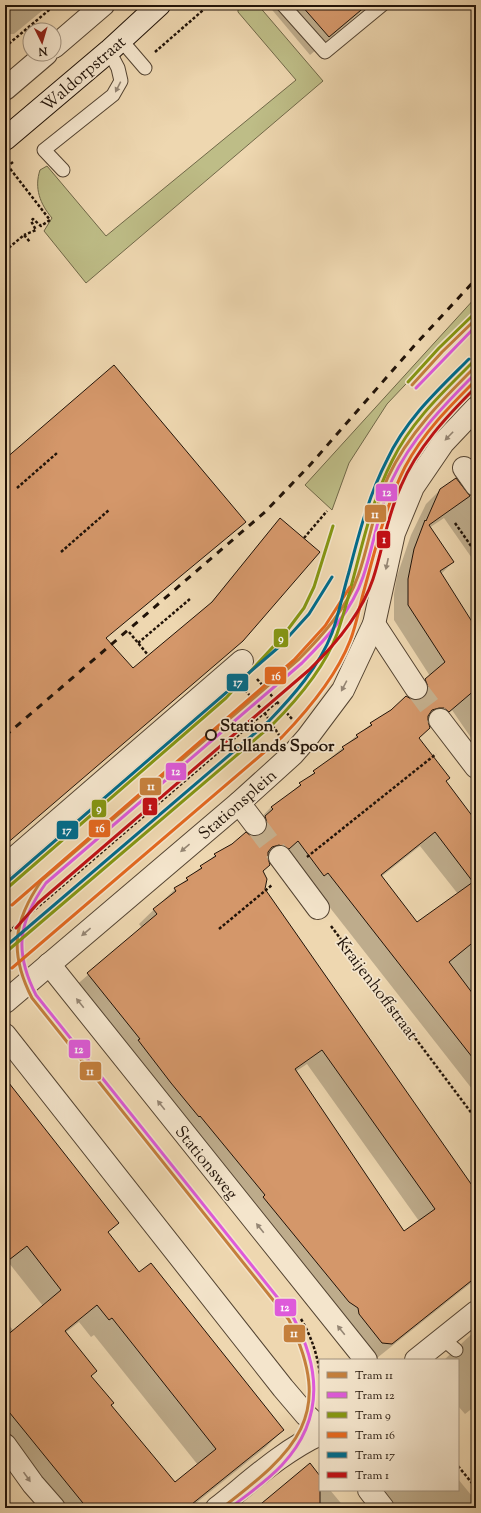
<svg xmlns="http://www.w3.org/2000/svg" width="481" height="1513" font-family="'Sorts Mill Goudy',serif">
	<rect width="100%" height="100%" fill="#eed7b0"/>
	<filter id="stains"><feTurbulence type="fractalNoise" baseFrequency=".005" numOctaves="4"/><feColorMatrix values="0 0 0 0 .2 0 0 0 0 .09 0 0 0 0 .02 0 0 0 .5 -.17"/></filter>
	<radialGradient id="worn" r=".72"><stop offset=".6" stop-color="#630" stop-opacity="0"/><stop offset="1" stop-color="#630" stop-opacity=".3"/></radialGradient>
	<g fill="#bebd87" stroke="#706848">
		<path d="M238,5H258L323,81L86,283L44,231L52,218C40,204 34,188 40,170L47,166L106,236L296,80L238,12Z"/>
		<path d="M476,297V310L387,404L349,463L332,510L305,485Z"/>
	</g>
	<g fill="#0003" fill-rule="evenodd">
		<path d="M5,5H49L14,34H5Z"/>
		<path d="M268,5H369L310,55Z"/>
		<path d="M5,460L245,522L105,638L133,669L209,605L271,529L284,523L5,845Z"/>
		<path d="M456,479L470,497L473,498L476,492V564L444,518L429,528L453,562L441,574L476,630V745L452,710L434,726L427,722L429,728L418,739L445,782L476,823V991L472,994L476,999V1094L313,886L267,860L262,871L264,890L476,1193V1279L377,1358L368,1357L73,988L142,928L139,924L175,889L201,867L215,855L232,845L253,837L251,831L257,822L271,807L288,795L356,736L371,724L414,701L411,695L430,676L394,620V594L397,576L411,535L426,504L441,489ZM420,846L458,894L417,924L381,877ZM307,1064L419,1221L404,1232L295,1072Z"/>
		<path d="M5,1081L118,1223L107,1233L139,1273L283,1430L266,1447L190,1508H56L5,1445V1321L14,1331L43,1306L9,1263L5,1266ZM79,1322L91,1337L94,1335L198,1465L175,1484L110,1405L90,1377L96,1371L65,1333Z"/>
		<path d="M476,1330V1409L474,1407L465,1414L458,1406V1360H444Z"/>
		<path d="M320,1477V1490H330L345,1508H257Z"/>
		<path d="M458,1479L476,1501V1508H398L383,1490H458Z"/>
	</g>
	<g fill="#d4976a" stroke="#211308" fill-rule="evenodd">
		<path d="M301,5H367L329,37Z"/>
		<path d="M114,365L246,522L106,638L133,668L212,602L280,518L320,552L243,641L5,845V459Z"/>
		<path d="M456,478L470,496L429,525L454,562L440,571L476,628V689L449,712L444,708H439L432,710L428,716V721L430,728L419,738L450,778L446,781L476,821V940L449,962L476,998V1062L328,873L324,876L298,841L289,849L279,845L272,847L268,852V858L270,865L263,871L267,879L265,889L476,1191V1277L392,1344L382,1343L359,1314L358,1308L349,1302L263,1197L265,1195L200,1116L199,1117L171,1083L138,1040L140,1039L87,973L157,914L153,909L176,891L174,888L188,880L186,878L202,868L200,866L216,856L214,854L232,844L246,832L251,836H256L263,834L266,829L267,823L265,816L273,809L271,807L301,785L299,783L315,773L313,771L344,749L342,747L358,737L356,735L372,725L370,723L391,710L406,696L411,699L417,700L423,699L427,694L428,687L425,679L445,662L408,605V579L414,549L425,520L426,521L440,489ZM435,832L473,882L417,922L381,875ZM322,1050L435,1209L404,1231L295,1069Z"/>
		<path d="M5,1078L119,1223L108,1232L139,1272L151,1263L284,1430L187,1508H87L5,1407V1337L61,1290L27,1246L5,1263ZM97,1305L109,1320L112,1318L216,1449L175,1482L111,1405L114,1403L91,1376L97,1371L65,1331Z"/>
		<path d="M310,1463L320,1476V1508H256Z"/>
	</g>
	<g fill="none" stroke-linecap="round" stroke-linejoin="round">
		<g stroke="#c5b08e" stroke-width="22" stroke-dasharray="22 11" stroke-linecap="butt">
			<path d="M416,688L440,720"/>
			<path d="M255,824L280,857"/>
		</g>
		<defs>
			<g id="lane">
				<path d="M283,5L325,52L382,5"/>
				<path d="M121,40L145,68"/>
				<path d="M63,170L44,150L113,95L121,81L118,68L109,51"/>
				<path d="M443,1339L456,1350"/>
			</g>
			<g id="street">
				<path d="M54,47L103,5"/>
				<path d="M5,89L46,54"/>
				<path d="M464,468L476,485"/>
				<path d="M374,624L416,688"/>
				<path d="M440,720L476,767"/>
				<path d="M239,803L255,824"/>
				<path d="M280,857L318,908"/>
				<path d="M5,866L242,661"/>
				<path d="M49,964L366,1360"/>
				<path d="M5,1002L239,803L293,754L307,738L343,690L374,624L394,533L413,487L443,443L476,408"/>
				<path d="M5,1035L283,1388L306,1415L320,1428"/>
				<path d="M416,1360L476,1312"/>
				<path d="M5,1445L33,1484L54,1508"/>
				<path d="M369,1490L383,1508"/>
				<path d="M217,1508C250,1482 281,1452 320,1434"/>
			</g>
			<path id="secondary" d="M5,139L109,51L159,5"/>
		</defs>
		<use href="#lane" stroke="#544432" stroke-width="15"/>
		<use href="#street" stroke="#544432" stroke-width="24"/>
		<use href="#secondary" stroke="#211308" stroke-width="24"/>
		<g stroke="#211308" stroke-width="2.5" stroke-dasharray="3 2" stroke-linecap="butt">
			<path d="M5,47L55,5"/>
			<path d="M155,52L209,5"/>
			<path d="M13,162L8,166L50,220L41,226L33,219L31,221L36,230L24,235"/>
			<path d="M5,251L24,235L30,242"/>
			<path d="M17,488L57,453"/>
			<path d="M455,523L476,553"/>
			<path d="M304,538L327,511"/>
			<path d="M61,552L109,510"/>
			<path d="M129,632L148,655"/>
			<path d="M138,643L190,599"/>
			<path d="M257,679L292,719"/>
			<path d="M245,690L264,712L279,735"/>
			<path d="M307,857L436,754"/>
			<path d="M331,926L476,1119"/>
			<path d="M219,929L272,885"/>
			<path d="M5,935L277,702"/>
			<path d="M301,1319C312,1338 317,1354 320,1374"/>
			<path d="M458,1466L476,1488"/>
		</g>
		<use href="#lane" stroke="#f4e5cc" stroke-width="13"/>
		<use href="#street" stroke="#f4e5cc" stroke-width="22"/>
		<use href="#secondary" stroke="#f4e5cc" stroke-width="22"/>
		<path stroke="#211308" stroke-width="3" stroke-dasharray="7 7" stroke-linecap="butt" d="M5,736L265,512L310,465L414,346L476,279"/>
		<defs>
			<g id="tram-1">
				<path d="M412,385L442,352L476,319"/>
				<path d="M222,1508C296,1451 336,1416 289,1320L32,998C9,953 13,921 42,880L299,659C323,635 347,608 358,576C370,543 373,509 388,477C408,434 443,399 476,366"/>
			</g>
			<g id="tram-2">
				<path d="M416,388L476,326"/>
				<path d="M230,1508C248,1494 266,1482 282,1465C324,1420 321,1369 293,1317L36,995C14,952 18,922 46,883L302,663C327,638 352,610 363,577C374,545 378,511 392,480C411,439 444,405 476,373"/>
			</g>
			<g id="tram-3">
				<path d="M408,382L439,348L473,315"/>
				<path d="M5,890L226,698L283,636L304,608L314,587L333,526"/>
				<path d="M5,953L272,725C297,700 324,669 337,634C357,577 364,516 392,461C411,422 442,393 472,363"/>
			</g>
			<g id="tram-4">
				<path d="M12,905L294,660L325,626L350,587"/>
				<path d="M12,968L282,737C309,709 336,677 350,641C356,626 359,609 363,594C375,551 385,507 405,467C423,433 449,407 476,380"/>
			</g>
			<g id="tram-5">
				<path d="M5,884L280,646L309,614L332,577"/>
				<path d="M5,947L268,722C293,696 319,667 332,633C339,614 343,592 349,572C359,533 369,495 387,460C406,419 438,390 469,359"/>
			</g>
			<path id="tram-6" d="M16,928L38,903L309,670C335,645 361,615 373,579C383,548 387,516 401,486C417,448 447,416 476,387"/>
		</defs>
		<use href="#tram-1" stroke="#f4e5cc" stroke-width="6"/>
		<use href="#tram-2" stroke="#f4e5cc" stroke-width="6"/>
		<use href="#tram-3" stroke="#f4e5cc" stroke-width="6"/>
		<use href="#tram-4" stroke="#f4e5cc" stroke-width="6"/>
		<use href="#tram-5" stroke="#f4e5cc" stroke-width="6"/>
		<use href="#tram-6" stroke="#f4e5cc" stroke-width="6"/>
		<use href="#tram-1" stroke="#c47f3c" stroke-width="3"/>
		<use href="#tram-2" stroke="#de5ada" stroke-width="3"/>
		<use href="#tram-3" stroke="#859612" stroke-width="3"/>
		<use href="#tram-4" stroke="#e4681f" stroke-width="3"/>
		<use href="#tram-5" stroke="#006b8b" stroke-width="3"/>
		<use href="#tram-6" stroke="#c01115" stroke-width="3"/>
	</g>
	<defs><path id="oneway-solid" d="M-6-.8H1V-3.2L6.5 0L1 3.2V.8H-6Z"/></defs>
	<g fill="#958674">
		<use href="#oneway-solid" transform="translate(118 87) rotate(117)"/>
		<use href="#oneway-solid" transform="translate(449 436) rotate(134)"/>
		<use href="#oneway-solid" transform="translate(387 564) rotate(102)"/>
		<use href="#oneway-solid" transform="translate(344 686) rotate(118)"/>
		<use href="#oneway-solid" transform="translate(185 848) rotate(140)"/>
		<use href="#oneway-solid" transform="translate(86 932) rotate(140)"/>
		<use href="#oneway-solid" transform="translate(80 1003) rotate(-129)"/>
		<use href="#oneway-solid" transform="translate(161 1105) rotate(-129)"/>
		<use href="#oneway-solid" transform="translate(260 1228) rotate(-129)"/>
		<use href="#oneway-solid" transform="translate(341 1330) rotate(-129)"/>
		<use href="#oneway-solid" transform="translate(27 1477) rotate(55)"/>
	</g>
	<circle fill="#f4e5cc" stroke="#211308" stroke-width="2" cx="211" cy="735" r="5"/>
	<g text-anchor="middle" stroke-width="3.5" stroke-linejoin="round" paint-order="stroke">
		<g font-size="17" fill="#211308" stroke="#f4e5cc">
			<text transform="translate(83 73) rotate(-41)" y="6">Waldorpstraat</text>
			<text transform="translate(237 804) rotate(-41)" y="6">Stationsplein</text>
			<text transform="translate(378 988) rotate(53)" y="6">Kraijenhoffstraat</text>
			<text transform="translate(207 1162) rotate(51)" y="6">Stationsweg</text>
		</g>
		<g font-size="17" font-weight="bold" fill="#211308" stroke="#f4e5cc" text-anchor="start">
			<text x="220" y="731">Station<tspan x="220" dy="20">Hollands Spoor</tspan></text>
		</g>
	</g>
	<g stroke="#f4e5cc" stroke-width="1.5">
		<rect x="375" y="483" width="23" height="19" rx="4" fill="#de5ada"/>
		<rect x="364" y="504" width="23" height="19" rx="4" fill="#c47f3c"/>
		<rect x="376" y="530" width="15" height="19" rx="4" fill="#c01115"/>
		<rect x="273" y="628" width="16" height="20" rx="4" fill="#859612"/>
		<rect x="264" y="666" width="23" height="19" rx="4" fill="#e4681f"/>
		<rect x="226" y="673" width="23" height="19" rx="4" fill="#006b8b"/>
		<rect x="165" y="762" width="22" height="19" rx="4" fill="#de5ada"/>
		<rect x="139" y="777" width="23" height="19" rx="4" fill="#c47f3c"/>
		<rect x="142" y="797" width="16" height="19" rx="4" fill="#c01115"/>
		<rect x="91" y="799" width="16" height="19" rx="4" fill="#859612"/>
		<rect x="88" y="819" width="23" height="19" rx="4" fill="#e4681f"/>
		<rect x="56" y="820" width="23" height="20" rx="4" fill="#006b8b"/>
		<rect x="68" y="1039" width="23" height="20" rx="4" fill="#de5ada"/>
		<rect x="79" y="1061" width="23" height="20" rx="4" fill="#c47f3c"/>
		<rect x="274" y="1298" width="23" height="19" rx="4" fill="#de5ada"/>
		<rect x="283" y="1324" width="23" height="19" rx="4" fill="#c47f3c"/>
	</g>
	<g font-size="11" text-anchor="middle" font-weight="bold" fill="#fff">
		<text x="387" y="496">12</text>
		<text x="375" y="518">11</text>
		<text x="384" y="543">1</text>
		<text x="281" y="642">9</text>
		<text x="276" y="680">16</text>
		<text x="238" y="686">17</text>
		<text x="176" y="775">12</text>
		<text x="151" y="790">11</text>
		<text x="150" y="810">1</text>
		<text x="99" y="812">9</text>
		<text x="100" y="832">16</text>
		<text x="67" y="834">17</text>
		<text x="79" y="1053">12</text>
		<text x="90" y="1075">11</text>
		<text x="285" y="1311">12</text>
		<text x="294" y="1337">11</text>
	</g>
	<rect width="481" height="1513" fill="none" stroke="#eed7b0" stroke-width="20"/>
	<rect x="6" y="6" width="469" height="1501" fill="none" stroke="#211308" stroke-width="2"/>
	<rect x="10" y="10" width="461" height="1493" fill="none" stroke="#211308"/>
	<rect x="319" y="1359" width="140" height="132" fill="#f4e5cc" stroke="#a0917e"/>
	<rect x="327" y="1372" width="20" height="6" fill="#c47f3c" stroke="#a0917e"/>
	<text x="355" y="1379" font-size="12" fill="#211308">Tram 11</text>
	<rect x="327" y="1392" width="20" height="6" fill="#de5ada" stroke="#a0917e"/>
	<text x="355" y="1399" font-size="12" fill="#211308">Tram 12</text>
	<rect x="327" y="1412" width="20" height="6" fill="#859612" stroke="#a0917e"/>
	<text x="355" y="1419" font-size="12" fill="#211308">Tram 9</text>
	<rect x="327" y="1432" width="20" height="6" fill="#e4681f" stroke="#a0917e"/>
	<text x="355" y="1439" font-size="12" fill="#211308">Tram 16</text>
	<rect x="327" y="1452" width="20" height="6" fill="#006b8b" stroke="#a0917e"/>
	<text x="355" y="1459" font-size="12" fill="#211308">Tram 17</text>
	<rect x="327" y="1472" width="20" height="6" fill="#c01115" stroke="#a0917e"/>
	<text x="355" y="1479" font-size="12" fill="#211308">Tram 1</text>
	<g transform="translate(42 42) rotate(175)"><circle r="19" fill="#f4e5cc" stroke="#a0917e"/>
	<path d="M0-3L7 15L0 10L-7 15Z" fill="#8f2418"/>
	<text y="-6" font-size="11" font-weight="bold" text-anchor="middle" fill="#211308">N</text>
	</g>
	<rect width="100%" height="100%" filter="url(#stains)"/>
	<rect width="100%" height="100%" fill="url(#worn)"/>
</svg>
